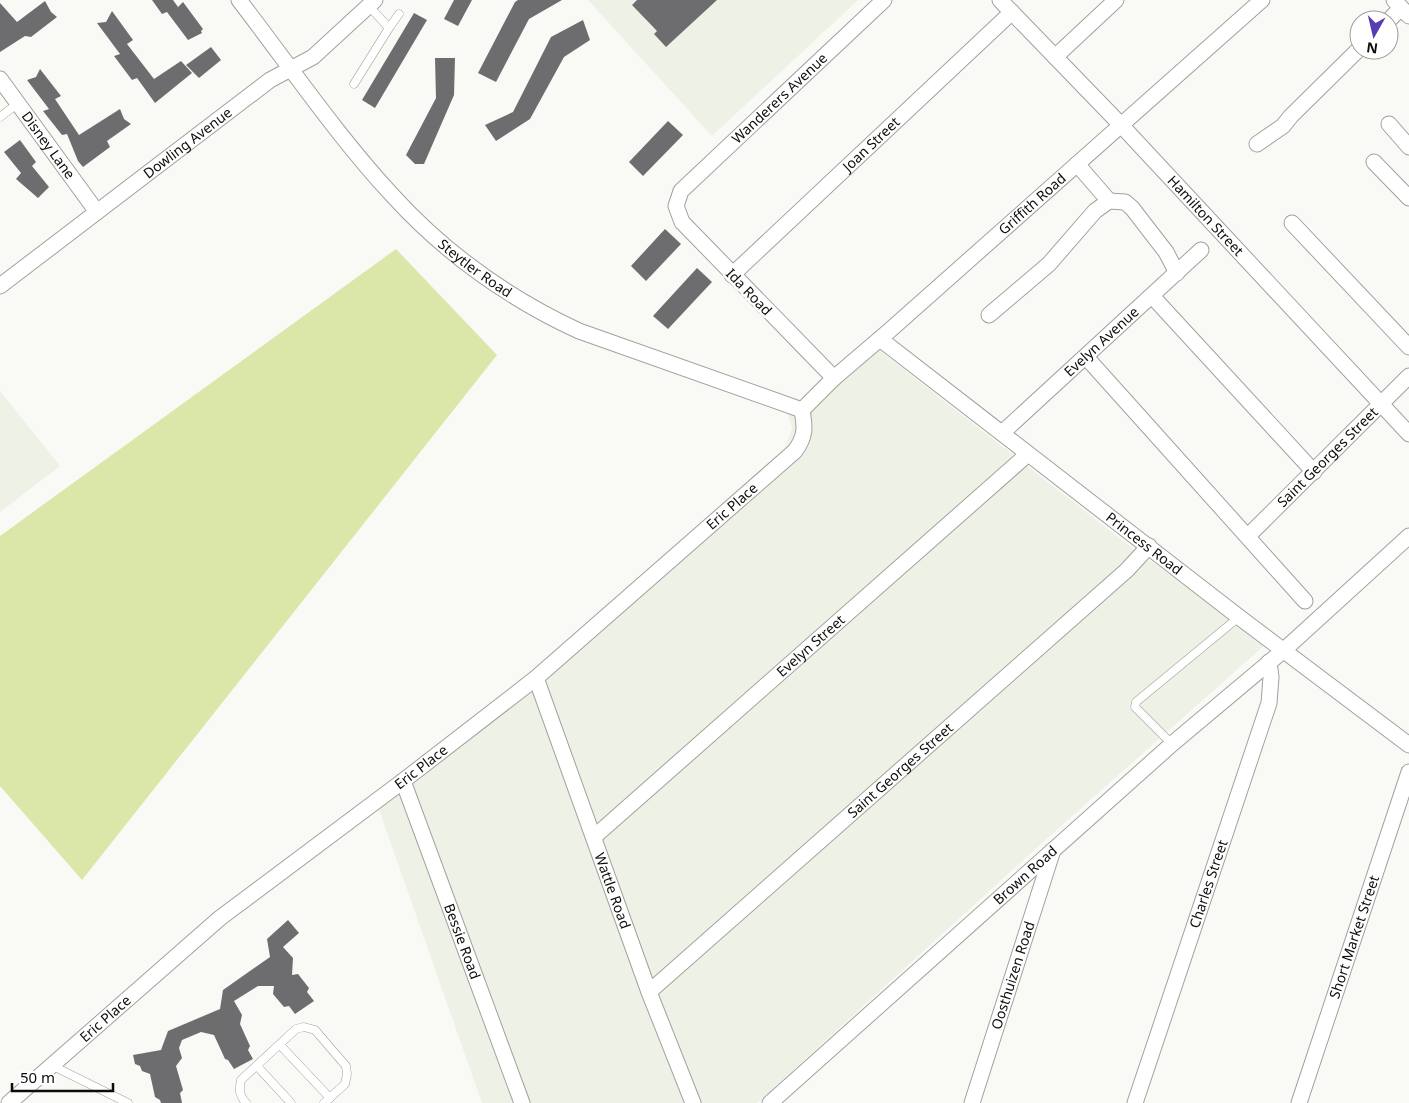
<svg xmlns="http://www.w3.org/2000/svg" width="1409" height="1103" font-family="'Noto Sans',sans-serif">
	<rect width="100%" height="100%" fill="#f9faf6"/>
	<g fill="#eef1e5">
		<path d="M588,0H858L712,136Z"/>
		<path d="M875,347L1136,551L1267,643L1043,842L757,1103H482L376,801L779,467L792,428L788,414Z"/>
		<path d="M0,391L60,466L0,512Z"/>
	</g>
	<path fill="#dae7a9" d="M396,249L497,355L82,880L0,786V536Z"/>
	<g fill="#6d6d70">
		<path d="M152,0H173L178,7L183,2L203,29L201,31L202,33L188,40L167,12L162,14Z"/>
		<path d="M454,0H472L458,26L444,19Z"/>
		<path d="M518,0H562L529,19L496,82L478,73L515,2Z"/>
		<path d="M637,0H717L666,47L654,34L657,31L632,5Z"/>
		<path d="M45,1L51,12L57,17L31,37L25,36L0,52V3L17,22Z"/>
		<path d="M112,11L133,40L127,44L154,79L181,61L192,73L155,103L137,78L132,80L114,56L120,54L97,23L106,22Z"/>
		<path d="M414,13L427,20L375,108L362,100Z"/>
		<path d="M583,20L590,40L564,57L530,119L496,141L485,125L513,112L551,37Z"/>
		<path d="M211,47L221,60L199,78L186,65Z"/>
		<path d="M435,58H455L454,95L424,164H415L406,155L436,98Z"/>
		<path d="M40,69L61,96L55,99L79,135L120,109L124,119L131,124L107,141L110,147L83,167L78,161L67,134L62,135L43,111L49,109L27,80L36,77Z"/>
		<path d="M668,121L683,135L643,176L629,162Z"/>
		<path d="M20,140L36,162L32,166L49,187L38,198L16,179L21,173L4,152Z"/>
		<path d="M665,229L681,244L646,281L631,266Z"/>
		<path d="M697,268L712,282L668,329L653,316Z"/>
		<path d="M288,920L299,933L283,947L293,958L292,975L298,974L309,988L307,992L314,1001L295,1014L289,1006L284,1007L273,994L274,986H258L234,1001L242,1015L240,1024L250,1046L248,1050L253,1059L234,1069L228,1060L225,1059L214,1035L201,1032L182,1040L179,1048L182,1058L176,1066L183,1090L180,1093L182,1103H161L160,1100L155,1097L150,1074L142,1071L140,1066L135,1064L133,1055L161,1050L168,1031L220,1009L223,990L270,957L267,939Z"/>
	</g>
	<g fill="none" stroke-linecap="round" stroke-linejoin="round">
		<defs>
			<g id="lane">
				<path d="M389,28L399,14"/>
				<path d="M354,84L389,28L369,6"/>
				<path d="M0,117L17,104"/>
				<path d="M1172,744L1135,707L1136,702L1239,617"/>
				<path d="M280,1045L330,1098"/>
				<path d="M51,1065L128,1103"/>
				<path d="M257,1066L291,1103"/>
				<path d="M246,1103C239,1095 239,1090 241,1080L296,1029L304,1027L315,1030L346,1066L347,1074L345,1084L324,1103"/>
			</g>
			<g id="street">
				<path id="s1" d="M239,0C289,65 338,137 393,196C445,253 510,299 579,331L802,410"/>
				<path id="s2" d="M1000,0L1121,125L1409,434"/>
				<path d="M1394,0L1409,16"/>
				<path d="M1389,20L1401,8"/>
				<path d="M1055,57L1116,0"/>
				<path id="s3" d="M0,79L97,212"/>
				<path d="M1389,124L1409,147"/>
				<path d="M1257,144L1283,126L1291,116L1359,49"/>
				<path d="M1374,162L1409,198"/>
				<path d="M1077,164L1109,201"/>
				<path d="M1292,223L1409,347"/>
				<path id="s4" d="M732,275L1012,12"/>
				<path id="s5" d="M0,286L270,80L313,57L375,0"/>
				<path d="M1152,296L1314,472"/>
				<path d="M989,315L1049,264L1095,211L1109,201L1125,202L1132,208L1166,252L1177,273"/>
				<path id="s6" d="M880,339L1239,617L1409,745"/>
				<path d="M1086,357L1305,601"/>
				<path id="s7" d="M834,378L682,222L676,206L681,191L884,0"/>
				<path id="s8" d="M802,410L834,378L889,331L1262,0"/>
				<path id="s9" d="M1002,433L1201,250"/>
				<path id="s10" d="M1248,536L1409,376"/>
				<path id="s11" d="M536,678L649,992L693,1103"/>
				<path id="s12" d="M403,781L522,1103"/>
				<path id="s13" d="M594,837L1028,454"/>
				<path id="s14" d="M649,992L1127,570L1149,546"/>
				<path id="s15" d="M9,1103L220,918L403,781L536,678L795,451C806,436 805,427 802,410"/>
				<path id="s16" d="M770,1103L1172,744L1284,650L1409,536"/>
				<path id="s17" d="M972,1103L1053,850"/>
				<path id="s18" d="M1135,1103L1269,703L1271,677L1269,662"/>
				<path id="s19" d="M1299,1103L1409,772"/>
			</g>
		</defs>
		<use href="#lane" stroke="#a1a29e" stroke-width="9"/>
		<use href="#street" stroke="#a1a29e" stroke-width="17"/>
		<use href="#lane" stroke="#fff" stroke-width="8"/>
		<use href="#street" stroke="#fff" stroke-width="15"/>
	</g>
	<g text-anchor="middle" stroke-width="5" stroke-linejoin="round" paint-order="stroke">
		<g font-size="14" fill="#0c0c0b" stroke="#fff">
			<text dy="5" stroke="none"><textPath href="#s7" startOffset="386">Wanderers Avenue</textPath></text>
			<text dy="5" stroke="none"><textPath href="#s5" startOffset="236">Dowling Avenue</textPath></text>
			<text dy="5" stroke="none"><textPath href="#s4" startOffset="191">Joan Street</textPath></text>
			<text dy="5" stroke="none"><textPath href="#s3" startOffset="82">Disney Lane</textPath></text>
			<text dy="5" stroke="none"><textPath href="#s8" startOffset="309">Griffith Road</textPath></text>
			<text dy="5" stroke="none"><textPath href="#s2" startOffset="298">Hamilton Street</textPath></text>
			<text dy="5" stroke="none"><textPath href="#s1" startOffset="359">Steytler Road</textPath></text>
			<text transform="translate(749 292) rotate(46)" y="5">Ida Road</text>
			<text dy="5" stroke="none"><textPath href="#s9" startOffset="135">Evelyn Avenue</textPath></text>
			<text dy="5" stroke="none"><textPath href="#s10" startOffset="112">Saint Georges Street</textPath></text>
			<text dy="5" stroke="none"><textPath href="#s15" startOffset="938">Eric Place</textPath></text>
			<text dy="5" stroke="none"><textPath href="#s6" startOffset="334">Princess Road</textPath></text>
			<text dy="5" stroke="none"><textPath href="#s13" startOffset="289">Evelyn Street</textPath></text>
			<text dy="5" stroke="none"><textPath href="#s15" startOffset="532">Eric Place</textPath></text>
			<text dy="5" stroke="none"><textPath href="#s14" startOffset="335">Saint Georges Street</textPath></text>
			<text dy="5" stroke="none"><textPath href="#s16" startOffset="342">Brown Road</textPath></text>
			<text dy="5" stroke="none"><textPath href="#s18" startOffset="231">Charles Street</textPath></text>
			<text dy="5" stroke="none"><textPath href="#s11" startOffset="226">Wattle Road</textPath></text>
			<text dy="5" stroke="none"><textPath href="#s19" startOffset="175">Short Market Street</textPath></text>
			<text dy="5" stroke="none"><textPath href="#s12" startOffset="171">Bessie Road</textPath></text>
			<text dy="5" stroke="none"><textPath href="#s17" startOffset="134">Oosthuizen Road</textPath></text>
			<text dy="5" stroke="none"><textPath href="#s15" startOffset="128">Eric Place</textPath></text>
		</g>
	</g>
	<g transform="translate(1374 35) rotate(188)"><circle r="24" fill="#ffffff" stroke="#9e9e9d"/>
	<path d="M0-4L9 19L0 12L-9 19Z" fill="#573cb4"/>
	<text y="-8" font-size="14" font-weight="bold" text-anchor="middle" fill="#0c0c0b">N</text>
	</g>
	<path d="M12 1083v8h101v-8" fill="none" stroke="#0c0c0b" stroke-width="2.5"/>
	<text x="20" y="1083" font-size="15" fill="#0c0c0b" stroke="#ffffff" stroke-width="4" paint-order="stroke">50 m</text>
</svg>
